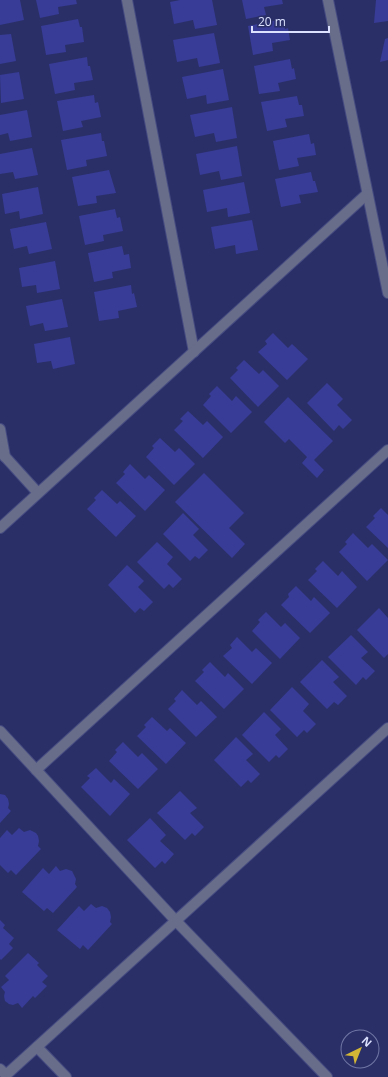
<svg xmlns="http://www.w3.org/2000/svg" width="388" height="1077" font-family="'Open Sans',sans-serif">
	<rect width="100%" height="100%" fill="#2a2f68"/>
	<g fill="#383c96">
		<path d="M0,0H20L24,20L0,25Z"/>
		<path d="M36,0H76L77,4L58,7L59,14L40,18Z"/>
		<path d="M180,0H212L217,25L195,29L193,20L174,24L170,2Z"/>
		<path d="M242,0H282L283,4L264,7L266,15L246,19Z"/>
		<path d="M376,0H388V21L374,23Z"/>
		<path d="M78,19L80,27H82L84,42L65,45L66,52L46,55L41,26Z"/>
		<path d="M283,19L285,29L288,28L290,40L272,43L273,51L253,55L248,26Z"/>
		<path d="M214,33L220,63L199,67L197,58L177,62L173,40Z"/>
		<path d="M11,34L16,61L0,64V35Z"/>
		<path d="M388,38V60L380,62L385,39Z"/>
		<path d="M87,57L88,66H90L93,80L74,83L75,90L55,94L49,64Z"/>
		<path d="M290,59L292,69L294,68L296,79L278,83L280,91L259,94L254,66Z"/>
		<path d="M223,69L229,100L207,104L206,95L187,99L182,77Z"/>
		<path d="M19,72L24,99L1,103L0,75Z"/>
		<path d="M94,95L95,103L98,102L101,117L81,121L83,127L63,131L57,101Z"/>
		<path d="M297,96L299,105H302L304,116L285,119L287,127L267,131L261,102Z"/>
		<path d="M232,107L237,138L216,142L214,133L195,137L190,115Z"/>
		<path d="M27,110L32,137L10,141L8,133L0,135V115Z"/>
		<path d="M101,133L102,141H104L107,156L86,160L87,166L67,170L61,140Z"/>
		<path d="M309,134L311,144L314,143L316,155L297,158L299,166L279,170L273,141Z"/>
		<path d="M237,146L242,176L221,180L219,171L200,175L196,154Z"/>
		<path d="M32,148L38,175L15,179L13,172L0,174V154Z"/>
		<path d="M109,170L116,193L96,196L97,203L78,206L72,177Z"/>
		<path d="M311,172L313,181H315L318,192L299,195L301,203L281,207L275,179Z"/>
		<path d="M244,182L250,213L228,217L227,208L207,212L203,190Z"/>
		<path d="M38,187L43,214L20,219L19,211L5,214L2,194Z"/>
		<path d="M115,209L117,218L120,217L123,231L103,235L104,241L85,245L79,216Z"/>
		<path d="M252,220L258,250L236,254L235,245L215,249L211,227Z"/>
		<path d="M46,222L52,249L29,254L27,246L14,249L10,229Z"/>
		<path d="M122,246L124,255L129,254L131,268L112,272L113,278L94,282L88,253Z"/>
		<path d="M55,261L60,289L37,293L36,285L22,287L19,268Z"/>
		<path d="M131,285L132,294L134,293L137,307L118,311L119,318L99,321L94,292Z"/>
		<path d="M62,299L68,327L45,331L43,323L30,326L26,306Z"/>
		<path d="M273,333L288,348L292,344L308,359L287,380L258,352L267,344L265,341Z"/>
		<path d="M70,337L75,364L53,369L51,361L37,363L34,344Z"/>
		<path d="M244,360L259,374L263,370L279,386L258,407L230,378L238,370L236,368Z"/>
		<path d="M327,383L343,399L337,405L352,420L343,429L339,425L334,431L307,403Z"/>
		<path d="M217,386L232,401L236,396L252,412L231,433L203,405L211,396L209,394Z"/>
		<path d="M288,397L333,441L314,460L324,470L317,478L302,463L307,457L289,439L285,443L264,422Z"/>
		<path d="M188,411L203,425L207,421L223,437L203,458L174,430L183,421L180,419Z"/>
		<path d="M160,438L175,452L179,448L195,464L174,485L146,457L154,448L152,446Z"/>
		<path d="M130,464L145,479L149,475L165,490L145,511L116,483L125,474L123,472Z"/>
		<path d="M204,473L244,513L229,528L245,544L232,558L175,502Z"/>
		<path d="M102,490L117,504L120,501L136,516L116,537L87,509L96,500L94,498Z"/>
		<path d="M381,508L388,515V548L366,527L375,518L373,516Z"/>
		<path d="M183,513L199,529L193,535L208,550L199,559L195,556L190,561L163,534Z"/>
		<path d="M353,533L368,548L372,544L388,560L367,581L339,552L347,544L345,542Z"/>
		<path d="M157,542L173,557L167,564L182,579L173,588L169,584L164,589L137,562Z"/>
		<path d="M323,561L338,576L342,571L357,587L337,608L308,580L317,571L315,569Z"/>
		<path d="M127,565L144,581L138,587L153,602L144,611L140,608L135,613L108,585Z"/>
		<path d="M296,586L311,601L314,597L330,613L310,633L281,605L289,597L288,594Z"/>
		<path d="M379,608L388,618V654L384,658L357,630Z"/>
		<path d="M266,612L281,627L285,623L300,638L280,659L252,631L260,622L258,620Z"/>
		<path d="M351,635L368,652L361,658L375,671L366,680L363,677L356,685L328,657Z"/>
		<path d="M237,637L252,652L256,648L272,663L252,684L223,656L232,648L230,645Z"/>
		<path d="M322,660L339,677L333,682L347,696L338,705L334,702L327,709L300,682Z"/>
		<path d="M210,662L225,677L228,673L244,689L224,709L195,681L204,672L202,670Z"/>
		<path d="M292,687L309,704L303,711L316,724L307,733L304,730L297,737L270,710Z"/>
		<path d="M182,690L197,705L201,701L217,717L196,737L168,709L176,701L174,699Z"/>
		<path d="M264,712L281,729L275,735L288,749L279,758L276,755L269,762L242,735Z"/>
		<path d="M152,717L167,731L170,728L186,743L166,764L137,736L146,727L144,725Z"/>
		<path d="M236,737L253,754L246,760L260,774L251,783L248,780L241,787L214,760Z"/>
		<path d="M123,742L138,757L142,753L158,769L138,789L109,761L117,752L115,750Z"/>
		<path d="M96,768L111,783L114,779L130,794L110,816L81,787L90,778L87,776Z"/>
		<path d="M180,791L197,808L190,813L204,827L195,836L192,833L185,840L157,813Z"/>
		<path d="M0,794L5,795L8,799L9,804L8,808L11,811L0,823Z"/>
		<path d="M150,818L166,835L160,841L174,854L165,864L162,861L155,868L127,840Z"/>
		<path d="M19,828L24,832L30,830L36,833L38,836L39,841L38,846L41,849L16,875L11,870L8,873L0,865V838L7,830L12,835Z"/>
		<path d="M56,866L60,871L66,869L72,871L76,879L75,884L77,887L53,913L47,908L44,911L22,892L43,868L49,874Z"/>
		<path d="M91,904L96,908L102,906L107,908L110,912L111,917L110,922L112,924L88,950L83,945L80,949L57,930L79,906L84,911Z"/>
		<path d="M0,920L5,925L3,928L14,938L9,944L13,948L1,960L0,959Z"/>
		<path d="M28,953L39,963L37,965L48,976L42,982L47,986L35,998L33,996L22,1008L18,1003L13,1005L9,1004L5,1001L4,996L5,992L1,987L9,980L5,976Z"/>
	</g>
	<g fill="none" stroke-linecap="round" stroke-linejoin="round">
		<defs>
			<g id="minor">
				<path d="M127,0L194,352"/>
				<path d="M328,0L388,293"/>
				<path d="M0,429L5,457"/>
				<path d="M0,451L38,493"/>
				<path d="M0,528L367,194"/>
				<path d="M0,731L176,921L327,1077"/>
				<path d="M36,770L388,450"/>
				<path d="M37,1047L66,1077"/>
				<path d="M0,1069L6,1075L388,728"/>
			</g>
		</defs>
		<use href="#minor" stroke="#464c80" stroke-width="12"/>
		<use href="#minor" stroke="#686d8a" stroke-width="10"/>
	</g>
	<g transform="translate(360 1049) rotate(43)"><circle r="19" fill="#2a2f68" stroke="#7177a4"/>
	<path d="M0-3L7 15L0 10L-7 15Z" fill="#d3b635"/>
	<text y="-6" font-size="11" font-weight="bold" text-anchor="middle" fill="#dce2fe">N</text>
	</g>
	<path d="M252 26v6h77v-6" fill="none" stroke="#dce2fe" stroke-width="2"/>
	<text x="258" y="26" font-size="12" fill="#dce2fe" stroke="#2a2f68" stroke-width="3" paint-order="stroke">20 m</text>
</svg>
